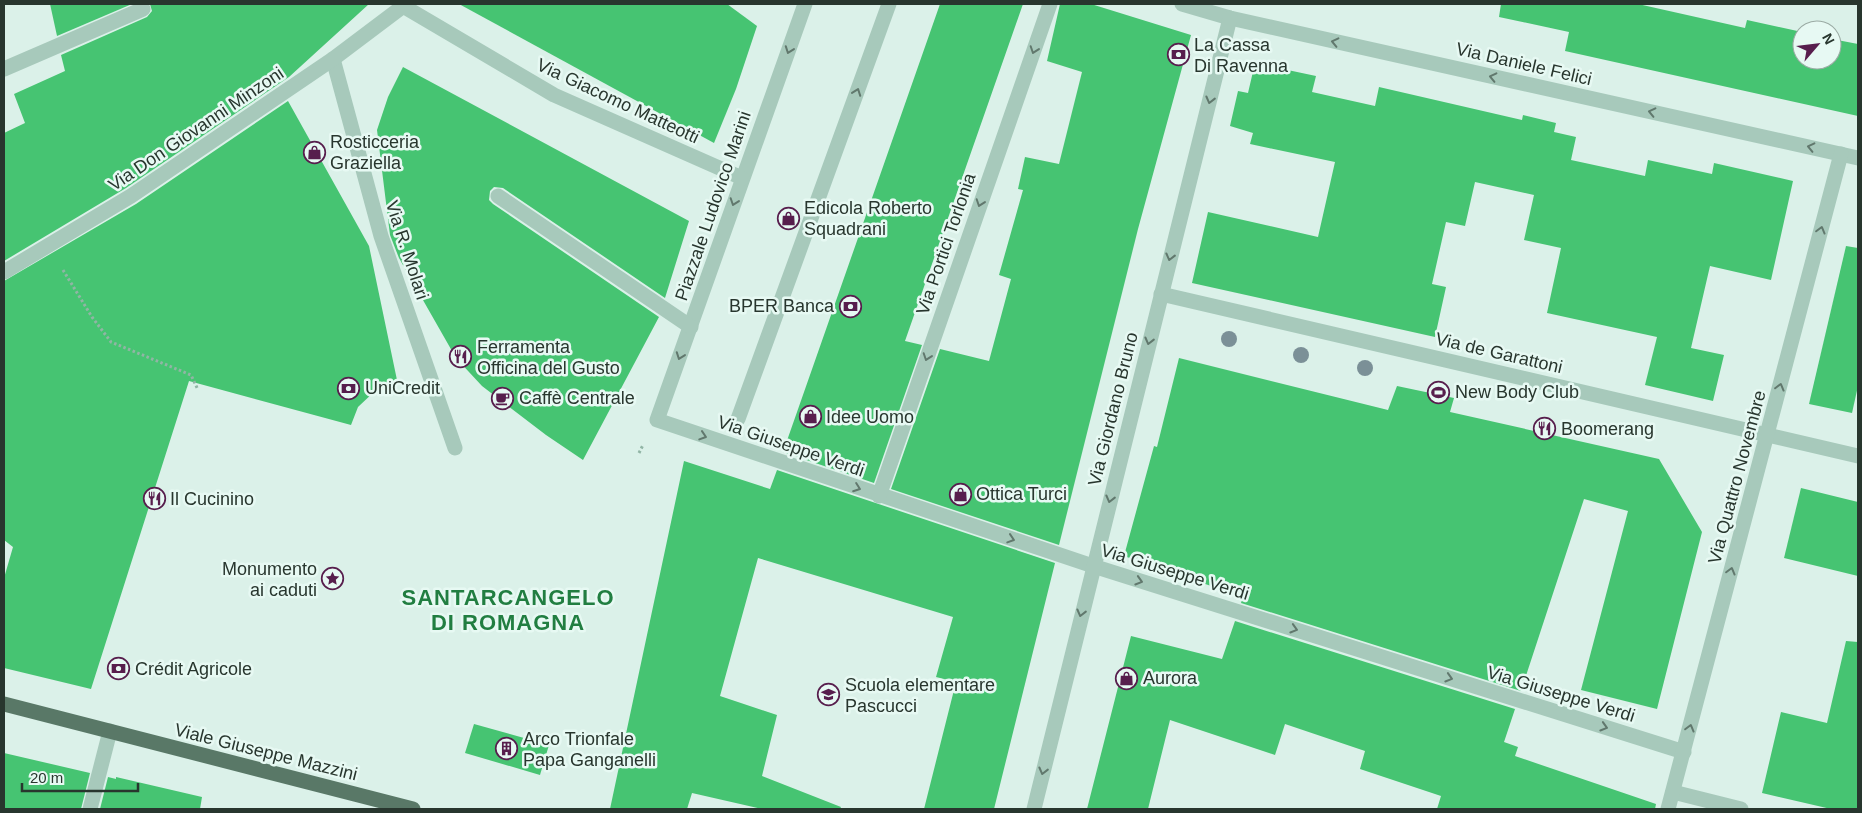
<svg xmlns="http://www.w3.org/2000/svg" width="1862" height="813" font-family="Helvetica,sans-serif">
	<rect width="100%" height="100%" fill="#dbf1e9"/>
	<g fill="#46c472">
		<path d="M50,4H132L57,36Z"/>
		<path d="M150,4H369L289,77L126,188L4,261V133L25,123L14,94L65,71L61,55L147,17L152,11Z"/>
		<path d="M459,4H727L757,26L736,89L714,143Z"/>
		<path d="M940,4H1023L905,341L922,345L874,483L783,452Z"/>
		<path d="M1060,4H1091L1191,35L1138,229L1059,545L891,489L940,349L989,361L1011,279L999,275L1023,190L1018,189L1025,157L1059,164L1082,72L1047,61Z"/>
		<path d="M1501,4H1638L1745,28L1747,20L1802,32V60H1832V39L1858,44V116L1565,51L1569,32L1499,17Z"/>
		<path d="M1255,63L1316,76L1312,92L1375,106L1379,87L1522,120L1523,115L1556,123L1554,132L1576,137L1571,160L1645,176L1648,160L1712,174L1714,163L1793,181L1771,280L1710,266L1691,348L1724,355L1713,401L1645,385L1657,337L1547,313L1561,248L1524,240L1534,195L1475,182L1465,226L1446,222L1432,284L1446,287L1435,337L1192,283L1208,212L1318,237L1335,162L1250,144L1253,133L1230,126L1238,91L1248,93Z"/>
		<path d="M403,67L689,221L665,298L503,188L494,187L490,191L489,200L493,204L659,317L583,460L546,435L482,386L456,358L399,258L390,235L377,130L388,97Z"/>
		<path d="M288,101L369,246L397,380L375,391L358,407L351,425L189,381L91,689L4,668V578L13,547L4,540V281L136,204Z"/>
		<path d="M1846,246L1858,248V386L1852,413L1809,404Z"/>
		<path d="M1179,358L1388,410L1397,386L1454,398L1450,412L1659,459L1702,532L1657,709L1581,690L1628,511L1584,499L1521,691L1241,603L1243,597L1124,556L1154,446L1157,447Z"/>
		<path d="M684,461L770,489L777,470L1055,563L994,809H924L956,682L936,677L953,617L758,558L720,696L777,715L762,776L841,807L840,809H762L692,793L687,809H610Z"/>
		<path d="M1801,488L1858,502V576L1784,558Z"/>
		<path d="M1235,621L1515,709L1504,742L1518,747L1515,756L1656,804L1655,809H1437L1441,796L1360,769L1365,751L1285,724L1275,755L1170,720L1148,809H1087L1131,636L1222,659Z"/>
		<path d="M1846,641L1858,642V809H1831L1762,793L1781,712L1827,723Z"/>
		<path d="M474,724L549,745L540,775L465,753Z"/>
		<path d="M4,753L90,773L81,809H4Z"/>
		<path d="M108,777L116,779V777L202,797L200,809H100Z"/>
	</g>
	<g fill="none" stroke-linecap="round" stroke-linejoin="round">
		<g stroke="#91b5a5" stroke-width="3" stroke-dasharray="2.5 2.5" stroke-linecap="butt">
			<path d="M63,270L92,317L111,342L191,375L198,390"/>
			<path d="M639,453L643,445"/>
		</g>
		<g stroke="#a7c9bb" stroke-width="15">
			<path d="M805,4L657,420L1093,566L1684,752"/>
			<path d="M1182,4L1230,18L1858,158"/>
			<path d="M403,6L554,95L742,178"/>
			<path d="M333,59L381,236L455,448"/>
			<path d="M4,69L143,9"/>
			<path d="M498,196L691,327"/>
			<path d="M4,272L131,196L333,59L406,4"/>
			<path d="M1161,294L1858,456"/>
			<path d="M738,419L889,4"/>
			<path d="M879,496L1050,4"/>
			<path d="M1673,792L1741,809"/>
			<path d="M90,809L110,731"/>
			<path d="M1034,809L1230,18"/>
			<path d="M1668,809L1841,154"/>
		</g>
		<path stroke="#597867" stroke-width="15" d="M4,704L413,809"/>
	</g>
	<g fill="#7b9097">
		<circle cx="1229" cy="339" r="8"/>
		<circle cx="1301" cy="355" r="8"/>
		<circle cx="1365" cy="368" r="8"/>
	</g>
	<defs><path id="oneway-chevron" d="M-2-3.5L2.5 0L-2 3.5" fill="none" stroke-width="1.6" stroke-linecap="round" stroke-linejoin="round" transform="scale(1.25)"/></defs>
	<g stroke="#61786d">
		<use href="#oneway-chevron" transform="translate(1335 42) rotate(-167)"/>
		<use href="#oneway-chevron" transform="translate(789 50) rotate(110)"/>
		<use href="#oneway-chevron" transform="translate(1034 50) rotate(109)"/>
		<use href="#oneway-chevron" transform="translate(1493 77) rotate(-167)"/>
		<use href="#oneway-chevron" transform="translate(857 92) rotate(-70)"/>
		<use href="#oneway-chevron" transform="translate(1210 100) rotate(104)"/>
		<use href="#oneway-chevron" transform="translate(1652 112) rotate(-167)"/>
		<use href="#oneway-chevron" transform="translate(1811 147) rotate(-167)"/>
		<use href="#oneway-chevron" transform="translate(734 202) rotate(109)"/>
		<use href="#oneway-chevron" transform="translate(980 203) rotate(109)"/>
		<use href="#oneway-chevron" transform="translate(1821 230) rotate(-75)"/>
		<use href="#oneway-chevron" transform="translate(1170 257) rotate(104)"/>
		<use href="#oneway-chevron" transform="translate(1149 341) rotate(104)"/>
		<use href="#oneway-chevron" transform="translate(680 356) rotate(110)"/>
		<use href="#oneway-chevron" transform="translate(927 357) rotate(109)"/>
		<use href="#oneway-chevron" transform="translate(1780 387) rotate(-75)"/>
		<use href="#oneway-chevron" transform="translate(703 436) rotate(18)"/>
		<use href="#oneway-chevron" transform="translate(857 488) rotate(20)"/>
		<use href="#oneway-chevron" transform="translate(1110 499) rotate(104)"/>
		<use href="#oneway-chevron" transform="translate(1011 539) rotate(18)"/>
		<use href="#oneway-chevron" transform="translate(1731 571) rotate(-75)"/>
		<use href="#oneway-chevron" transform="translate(1139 581) rotate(17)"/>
		<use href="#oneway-chevron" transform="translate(1081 613) rotate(104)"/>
		<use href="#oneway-chevron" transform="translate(1294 629) rotate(17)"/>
		<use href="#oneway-chevron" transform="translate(1449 678) rotate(17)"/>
		<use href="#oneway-chevron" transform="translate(1604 727) rotate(17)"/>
		<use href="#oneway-chevron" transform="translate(1690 728) rotate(-75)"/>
		<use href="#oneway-chevron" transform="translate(1043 771) rotate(104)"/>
	</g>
	<defs>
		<symbol id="bank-ring" viewBox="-11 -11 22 22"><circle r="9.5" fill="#e7f9f3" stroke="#571e4d" stroke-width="1.5"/><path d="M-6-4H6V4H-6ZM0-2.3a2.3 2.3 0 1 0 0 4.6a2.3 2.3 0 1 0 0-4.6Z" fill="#571e4d"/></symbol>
		<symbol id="shop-ring" viewBox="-11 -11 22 22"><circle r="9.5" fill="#e7f9f3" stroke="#571e4d" stroke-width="1.5"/><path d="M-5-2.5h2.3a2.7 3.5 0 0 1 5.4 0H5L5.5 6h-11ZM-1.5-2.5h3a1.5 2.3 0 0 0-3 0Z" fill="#571e4d"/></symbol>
		<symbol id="restaurant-ring" viewBox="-11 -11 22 22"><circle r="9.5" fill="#e7f9f3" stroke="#571e4d" stroke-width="1.5"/><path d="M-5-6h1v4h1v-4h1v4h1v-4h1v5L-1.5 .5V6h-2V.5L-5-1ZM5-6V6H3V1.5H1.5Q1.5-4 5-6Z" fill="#571e4d"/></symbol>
		<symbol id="stadium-ring" viewBox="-11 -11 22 22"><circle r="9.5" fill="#e7f9f3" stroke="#571e4d" stroke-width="1.5"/><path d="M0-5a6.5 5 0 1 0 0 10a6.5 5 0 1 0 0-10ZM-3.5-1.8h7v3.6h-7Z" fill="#571e4d"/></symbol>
		<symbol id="cafe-ring" viewBox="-11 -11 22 22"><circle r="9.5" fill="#e7f9f3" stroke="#571e4d" stroke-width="1.5"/><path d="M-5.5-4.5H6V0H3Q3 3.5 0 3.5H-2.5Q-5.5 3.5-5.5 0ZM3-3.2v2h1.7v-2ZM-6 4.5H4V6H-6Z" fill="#571e4d"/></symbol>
		<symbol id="sight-ring" viewBox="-11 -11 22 22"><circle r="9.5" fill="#e7f9f3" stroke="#571e4d" stroke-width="1.5"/><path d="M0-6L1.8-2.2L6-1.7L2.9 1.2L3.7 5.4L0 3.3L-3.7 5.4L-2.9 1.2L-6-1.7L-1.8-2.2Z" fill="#571e4d"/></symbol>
		<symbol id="school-ring" viewBox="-11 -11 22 22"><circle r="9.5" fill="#e7f9f3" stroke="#571e4d" stroke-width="1.5"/><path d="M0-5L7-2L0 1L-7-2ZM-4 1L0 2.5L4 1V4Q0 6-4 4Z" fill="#571e4d"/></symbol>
		<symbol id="building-ring" viewBox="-11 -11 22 22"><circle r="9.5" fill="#e7f9f3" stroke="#571e4d" stroke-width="1.5"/><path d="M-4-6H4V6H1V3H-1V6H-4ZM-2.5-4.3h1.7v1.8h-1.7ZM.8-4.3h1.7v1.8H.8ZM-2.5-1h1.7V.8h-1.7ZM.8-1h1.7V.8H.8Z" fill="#571e4d"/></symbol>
	</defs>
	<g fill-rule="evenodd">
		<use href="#bank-ring" x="1166" y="42" width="25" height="25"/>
		<use href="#shop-ring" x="302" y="140" width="25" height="25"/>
		<use href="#shop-ring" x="776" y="206" width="25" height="25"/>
		<use href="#bank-ring" x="838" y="294" width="25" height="25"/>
		<use href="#restaurant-ring" x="448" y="344" width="25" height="25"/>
		<use href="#bank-ring" x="336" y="376" width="25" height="25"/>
		<use href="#stadium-ring" x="1426" y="380" width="25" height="25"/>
		<use href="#cafe-ring" x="490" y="386" width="25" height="25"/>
		<use href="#shop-ring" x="798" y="404" width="25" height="25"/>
		<use href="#restaurant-ring" x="1532" y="416" width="25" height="25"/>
		<use href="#shop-ring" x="948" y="482" width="25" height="25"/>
		<use href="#restaurant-ring" x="142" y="486" width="25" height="25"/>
		<use href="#sight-ring" x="320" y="566" width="25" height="25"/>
		<use href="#bank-ring" x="106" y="656" width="25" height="25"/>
		<use href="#shop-ring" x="1114" y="666" width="25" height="25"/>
		<use href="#school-ring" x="816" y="682" width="25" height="25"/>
		<use href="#building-ring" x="494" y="736" width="25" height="25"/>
	</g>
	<g text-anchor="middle" stroke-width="5" stroke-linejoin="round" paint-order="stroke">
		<g font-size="18" fill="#28362e" stroke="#e7f9f3" text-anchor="start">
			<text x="1194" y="51">La Cassa<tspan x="1194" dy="21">Di Ravenna</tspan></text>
			<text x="330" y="148">Rosticceria<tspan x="330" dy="21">Graziella</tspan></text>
			<text x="804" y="214">Edicola Roberto<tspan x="804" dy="21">Squadrani</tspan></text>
			<text x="834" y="312" text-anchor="end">BPER Banca</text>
			<text x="477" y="353">Ferramenta<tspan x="477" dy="21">Officina del Gusto</tspan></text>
			<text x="365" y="394">UniCredit</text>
			<text x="1455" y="398">New Body Club</text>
			<text x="519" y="404">Caffè Centrale</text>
			<text x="826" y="423">Idee Uomo</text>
			<text x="1561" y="435">Boomerang</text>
			<text x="976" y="500">Ottica Turci</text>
			<text x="170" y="505">Il Cucinino</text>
			<text x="317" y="575" text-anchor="end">Monumento<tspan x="317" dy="21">ai caduti</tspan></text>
			<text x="135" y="675">Crédit Agricole</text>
			<text x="1143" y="684">Aurora</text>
			<text x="845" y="691">Scuola elementare<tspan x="845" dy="21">Pascucci</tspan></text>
			<text x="523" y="745">Arco Trionfale<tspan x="523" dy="21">Papa Ganganelli</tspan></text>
		</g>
		<g font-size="18" fill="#28362e" stroke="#e7f9f3">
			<text transform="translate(1524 64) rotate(13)" y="6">Via Daniele Felici</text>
			<text transform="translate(618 101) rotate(25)" y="6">Via Giacomo Matteotti</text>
			<text transform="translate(196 129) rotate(-34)" y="6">Via Don Giovanni Minzoni</text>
			<text transform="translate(713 206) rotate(-71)" y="6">Piazzale Ludovico Marini</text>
			<text transform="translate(946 244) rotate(-71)" y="6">Via Portici Torlonia</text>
			<text transform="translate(407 250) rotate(72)" y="6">Via R. Molari</text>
			<text transform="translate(1499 353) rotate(13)" y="6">Via de Garattoni</text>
			<text transform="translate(1113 409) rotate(-76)" y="6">Via Giordano Bruno</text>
			<text transform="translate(791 446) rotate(19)" y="6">Via Giuseppe Verdi</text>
			<text transform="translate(1737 477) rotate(-75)" y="6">Via Quattro Novembre</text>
			<text transform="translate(1175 572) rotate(17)" y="6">Via Giuseppe Verdi</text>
			<text transform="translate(1561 694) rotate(17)" y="6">Via Giuseppe Verdi</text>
			<text transform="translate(266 752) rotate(14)" y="6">Viale Giuseppe Mazzini</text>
		</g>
		<g font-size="22" font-weight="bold" letter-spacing="1" fill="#217e41" stroke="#e7f9f3">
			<text x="508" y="605">SANTARCANGELO<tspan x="508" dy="25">DI ROMAGNA</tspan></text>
		</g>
	</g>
	<rect width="1862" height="813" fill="none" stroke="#28362e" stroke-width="10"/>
	<g transform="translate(1817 45) rotate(62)"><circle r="24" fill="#e7f9f3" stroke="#9baba4"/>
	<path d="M0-4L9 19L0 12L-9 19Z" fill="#571e4d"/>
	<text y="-8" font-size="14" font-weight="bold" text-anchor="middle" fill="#28362e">N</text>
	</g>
	<path d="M22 783v8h116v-8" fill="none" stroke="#28362e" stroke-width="2.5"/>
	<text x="30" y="783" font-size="15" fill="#28362e" stroke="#e7f9f3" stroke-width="4" paint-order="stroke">20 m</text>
</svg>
